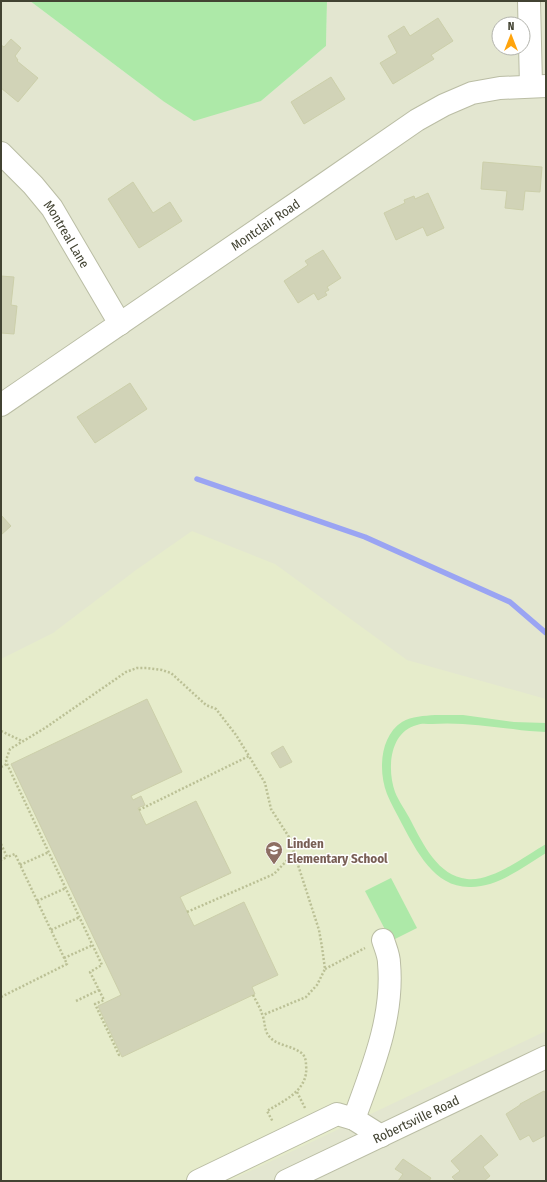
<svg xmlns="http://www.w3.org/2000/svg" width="547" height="1182" font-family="'Fira Sans Condensed',sans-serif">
	<rect width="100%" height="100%" fill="#eff2e2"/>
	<path fill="#e3e6d0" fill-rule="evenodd" d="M1,1H30L163,101H261L326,46L327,1H546V1181H1ZM499,24H523V48H499Z"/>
	<path fill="#e6eccb" d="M192,531L275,564L407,660L546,699V1031L229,1181H1V659L53,633L136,570Z"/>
	<g fill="#ade9a8">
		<path d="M30,1H327L326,46L261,101L194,121L163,101Z"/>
		<path d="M435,715H463L514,722L546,723V732C535,731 524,731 513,729C486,726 459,722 432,724C427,724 421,723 417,725C389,732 387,770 395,792C399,802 406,811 411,821C423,844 438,876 467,879C492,882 525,856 546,844V853C523,867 497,888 469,887C434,887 416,850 402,824C397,814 391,804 387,794C378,771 380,736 402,722C412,716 424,716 435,715Z"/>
		<path d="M391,878L417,928L391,941L365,891Z"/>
	</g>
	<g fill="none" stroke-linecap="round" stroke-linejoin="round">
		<path stroke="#9aa4f3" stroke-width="5.5" d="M197,479L365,537L510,602L546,633"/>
	</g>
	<g fill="#d1d3b7" stroke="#cccfaa">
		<path d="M438,18L453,41L431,55L434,59L393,84L380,63L397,53L388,36L404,26L410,36Z"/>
		<path d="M11,39L21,48L15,56L18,60L17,61L38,78L18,102L1,88V45L4,47Z"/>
		<path d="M331,77L345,99L304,124L291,102Z"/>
		<path d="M483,162L542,167L540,192L525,191L523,210L505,208L507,191L481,189Z"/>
		<path d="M133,182L153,213L170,202L182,221L139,248L108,199Z"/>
		<path d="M428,193L444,228L427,236L423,227L396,240L384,213L405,203L404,200L414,196L415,199Z"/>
		<path d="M323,250L341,278L327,287L329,290L325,292L327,295L318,300L314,293L298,303L284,281L308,265L305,261Z"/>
		<path d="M1,276L14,277L11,305L17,306L14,334L1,333Z"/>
		<path d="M130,383L147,409L95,443L77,417Z"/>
		<path d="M1,515L11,526L1,535Z"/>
		<path d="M147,699L182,772L131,796L133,800L141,796L145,805L138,808L146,825L196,801L231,873L180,897L194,926L244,902L278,975L252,987L255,994L122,1057L98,1006L121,995L11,764Z"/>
		<path d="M283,746L292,762L280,768L271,753Z"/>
		<path d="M544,1091L546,1094V1135L533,1142L529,1135L520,1140L506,1114L520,1105V1104Z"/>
		<path d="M481,1135L498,1155L483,1167L490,1176L484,1181H456L452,1177L460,1171L451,1161Z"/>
		<path d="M403,1159L431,1178L429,1181H398L403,1174L395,1169Z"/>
	</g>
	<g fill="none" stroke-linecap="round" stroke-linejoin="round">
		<defs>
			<g id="minor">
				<path d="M529,1L531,86"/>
				<path id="s1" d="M1,153L33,185L52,208L120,324"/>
				<path id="s2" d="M1,405L320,187L417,120L444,105L472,93L500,88L546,86"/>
				<path d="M354,1119C372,1069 394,1017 389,963C389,955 385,947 383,940"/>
				<path d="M198,1181L337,1114L354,1119L381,1136"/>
				<path id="s3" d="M286,1181L546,1057"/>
			</g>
		</defs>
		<use href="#minor" stroke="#babda4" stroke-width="24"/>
		<g stroke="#bbc095" stroke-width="2.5" stroke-dasharray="2 2" stroke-linecap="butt">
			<path d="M1,731L22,741"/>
			<path d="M1,767L7,764"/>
			<path d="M139,810L249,756L265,783L271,809L289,837L319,930L322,947L325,969L317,985L306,997L263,1015"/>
			<path d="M1,844L7,857L1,860"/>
			<path d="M20,865L49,852"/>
			<path d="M37,901L66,888"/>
			<path d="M187,912L274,874L294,853"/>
			<path d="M51,930L80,917"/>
			<path d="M64,958L93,945"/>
			<path d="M325,969L365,948"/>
			<path d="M99,990L104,1000L95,1004L119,1055L121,1054"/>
			<path d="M253,995C256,1001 260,1007 262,1014C265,1020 264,1029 268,1035C276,1046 290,1045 300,1052C305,1055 306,1060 306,1065C309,1090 285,1100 267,1111L273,1122"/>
			<path d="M1,997L67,964L15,854L7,857"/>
			<path d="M76,1001L99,990L90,972L102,965L7,764L6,760L10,749L45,728L126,672L137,668H147L162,670L171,673L206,705L216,709L236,735L249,756"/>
			<path d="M297,1092L305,1108"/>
		</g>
		<use href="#minor" stroke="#fff" stroke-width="22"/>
	</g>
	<defs>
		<symbol id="school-pin" viewBox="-11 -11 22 30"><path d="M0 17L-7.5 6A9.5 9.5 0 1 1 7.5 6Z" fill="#8d6e63" stroke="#fff"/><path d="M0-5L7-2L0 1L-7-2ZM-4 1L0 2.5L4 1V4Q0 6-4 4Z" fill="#fff"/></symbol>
	</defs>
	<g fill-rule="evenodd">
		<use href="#school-pin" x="264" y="840" width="20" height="27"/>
	</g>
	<g text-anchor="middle" stroke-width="3" stroke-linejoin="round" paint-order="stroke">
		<g font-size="13" fill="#424332" stroke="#fff">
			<text dy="5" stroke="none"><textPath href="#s2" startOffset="320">Montclair Road</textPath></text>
			<text dy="5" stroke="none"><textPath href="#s1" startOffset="105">Montreal Lane</textPath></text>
			<text dy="5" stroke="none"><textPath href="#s3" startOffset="144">Robertsville Road</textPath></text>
		</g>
		<g font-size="13" font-weight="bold" fill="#785e54" stroke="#fff" text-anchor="start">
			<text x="287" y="848">Linden<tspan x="287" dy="15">Elementary School</tspan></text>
		</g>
	</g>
	<rect width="547" height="1182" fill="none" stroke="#424332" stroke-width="4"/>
	<g transform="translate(511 36)"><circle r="19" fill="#ffffff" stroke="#b3b4ad"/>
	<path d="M0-3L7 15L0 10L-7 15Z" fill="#ffa40c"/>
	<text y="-6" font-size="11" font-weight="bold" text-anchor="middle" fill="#424332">N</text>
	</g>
</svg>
